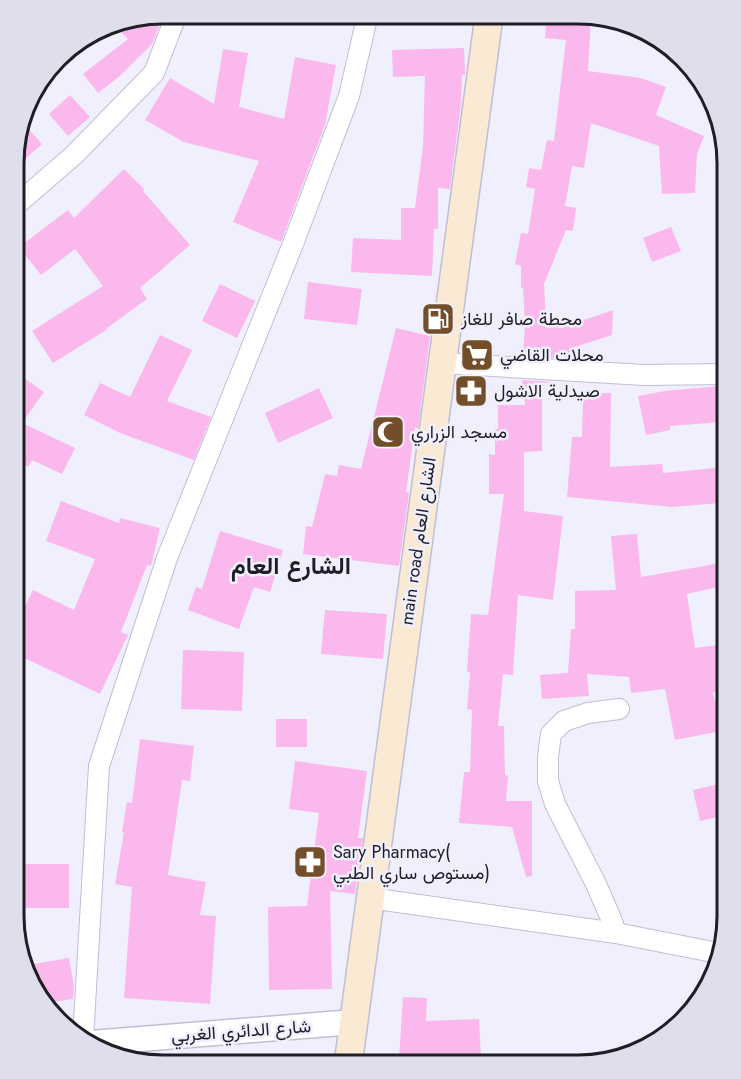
<svg xmlns="http://www.w3.org/2000/svg" width="741" height="1079" font-family="Jost,Vazirmatn,sans-serif">
	<rect width="100%" height="100%" fill="#f0effd"/>
	<g fill="#fbb8ec">
		<path d="M547,16L591,18L588,71L641,78L666,87L656,115L704,136L697,154L695,193L662,194L659,146L591,123L584,168L572,166L565,206L576,208L573,231L566,230L544,284L546,322L572,324L613,310L612,335L572,348L571,359L523,356L525,322L523,288H521V266L515,264L521,233L528,234L535,189L526,187L529,168L541,170L547,140L554,141L566,40L545,38Z"/>
		<path d="M152,21L159,27L152,44L120,76L98,93L83,74L128,39L112,23L114,22Z"/>
		<path d="M464,48L465,75H462L461,103L450,189L438,188V229H434L432,276L351,272L353,238L401,240V208H415L423,146L425,76L393,77L392,50Z"/>
		<path d="M223,49L248,53L239,107L284,119L295,57L336,65L325,125L281,242L233,222L259,161L184,142L145,120L170,78L214,104Z"/>
		<path d="M70,95L90,117L68,136L49,114Z"/>
		<path d="M22,122L42,144L15,168V143Z"/>
		<path d="M124,169L144,189L143,191L190,245L140,288L147,299L107,328L108,329L53,363L32,331L103,286L75,249L41,275L19,247L68,210L74,218Z"/>
		<path d="M671,227L681,251L652,262L643,238Z"/>
		<path d="M308,282L362,289L357,325L304,319Z"/>
		<path d="M220,284L255,301L237,338L202,321Z"/>
		<path d="M396,328L430,336L418,428L415,427L406,492L409,493L399,566L303,554L306,526L312,527L325,474L337,476L339,465L361,469Z"/>
		<path d="M160,335L192,350L167,401L211,417L194,460L120,433L84,415L100,383L130,397Z"/>
		<path d="M14,371L44,392L22,423L75,448L62,474L32,460L28,467L14,460Z"/>
		<path d="M522,380L555,382L542,383V451L524,452V511L563,516L553,600L518,595L513,675L503,674L498,726H504L505,775L508,776L506,801H532V876L526,877L512,827L459,823L464,772H470L472,710L467,709L470,672H467L471,614L488,615L504,494H489V454L495,455V429H498V405H525Z"/>
		<path d="M719,386L722,422L670,426V430L646,435L638,396L665,391Z"/>
		<path d="M319,388L333,418L278,443L265,413Z"/>
		<path d="M583,393H611L610,467L662,464L663,473L716,468L719,503L672,507L567,497L572,437H582Z"/>
		<path d="M61,501L119,523L120,518L160,528L151,566L147,565L121,632L128,635L100,694L14,653V629L33,590L74,610L95,559L46,541Z"/>
		<path d="M220,531L283,550L270,592L254,587L239,629L188,610L196,587L202,589Z"/>
		<path d="M637,534L641,577L727,562V585L687,594L695,648L727,644V690L713,692L721,731L675,740L665,689L631,693L629,677L587,674L589,696L542,699L540,675L568,673L571,629H575V591L616,590L611,536Z"/>
		<path d="M325,610L387,614L383,659L321,654Z"/>
		<path d="M183,650L244,652L242,711L181,709Z"/>
		<rect x="276" y="719" width="31" height="28"/>
		<path d="M140,739L194,746L190,781L182,780L168,875L206,882L200,915L216,916L210,1004L124,998L132,887L115,884L124,833L122,832L127,802L132,803Z"/>
		<path d="M295,761L367,771L358,838H363L355,894L330,891L332,989L269,990L268,907L307,906L319,813L289,809Z"/>
		<path d="M727,782V815L700,821L693,790Z"/>
		<rect x="17" y="864" width="52" height="44"/>
		<path d="M69,958L74,986L73,999L46,1003L32,985L28,965Z"/>
		<path d="M403,997L427,998L426,1021L479,1019L481,1058L426,1060L399,1058Z"/>
	</g>
	<g fill="none" stroke-linecap="round" stroke-linejoin="round">
		<defs>
			<g id="minor">
				<path d="M15,206L74,155L154,73L174,21"/>
				<path d="M442,363L644,375L727,374"/>
				<path d="M370,898L616,933L718,953"/>
				<path d="M616,933L610,916L595,882L555,804L548,781V757L551,734L564,721L588,713L619,709"/>
				<path d="M83,1039L99,766L167,558L293,244L349,96L367,18"/>
			</g>
			<path id="tertiary" d="M91,1043L354,1022"/>
			<path id="secondary" d="M348,1065L489,16"/>
		</defs>
		<use href="#minor" stroke="#c0bed5" stroke-width="22"/>
		<use href="#tertiary" stroke="#c0bed5" stroke-width="27"/>
		<use href="#secondary" stroke="#c0bed5" stroke-width="30"/>
		<use href="#minor" stroke="#fff" stroke-width="20"/>
		<use href="#tertiary" stroke="#fff" stroke-width="24"/>
		<use href="#secondary" stroke="#faead4" stroke-width="27"/>
	</g>
	<defs>
		<symbol id="fuel-square" viewBox="-11 -11 22 22"><rect x="-9" y="-9" width="18" height="18" rx="4" fill="#734e2a" stroke="#f0effd"/><path d="M-5.5-6h7V0h2V4h1.3V-2.5L3-4.5l.8-.8L6-3V5H2.5V1h-1V6h-7ZM-4.2-4.7v3.2H.2V-4.7Z" fill="#fff"/></symbol>
		<symbol id="supermarket-square" viewBox="-11 -11 22 22"><rect x="-9" y="-9" width="18" height="18" rx="4" fill="#734e2a" stroke="#f0effd"/><path d="M-6-5.5h2.5l.6 2H6L4.5 2H-2.5L-4.4-4H-6ZM-1.5 3.2a1.3 1.3 0 1 0 .1 0ZM3 3.2a1.3 1.3 0 1 0 .1 0Z" fill="#fff"/></symbol>
		<symbol id="pharmacy-square" viewBox="-11 -11 22 22"><rect x="-9" y="-9" width="18" height="18" rx="4" fill="#734e2a" stroke="#f0effd"/><path d="M-2-6h4v4h4v4h-4v4h-4v-4h-4v-4h4Z" fill="#fff"/></symbol>
		<symbol id="mosque-square" viewBox="-11 -11 22 22"><rect x="-9" y="-9" width="18" height="18" rx="4" fill="#734e2a" stroke="#f0effd"/><path d="M3.5-4.9A6 6 0 1 0 3.5 4.9A5 5 0 1 1 3.5-4.9Z" fill="#fff"/></symbol>
	</defs>
	<g fill-rule="evenodd">
		<use href="#fuel-square" x="419" y="300" width="38" height="38"/>
		<use href="#supermarket-square" x="458" y="336" width="38" height="38"/>
		<use href="#pharmacy-square" x="452" y="372" width="38" height="38"/>
		<use href="#mosque-square" x="369" y="413" width="38" height="38"/>
		<use href="#pharmacy-square" x="291" y="843" width="38" height="38"/>
	</g>
	<g text-anchor="middle" stroke-width="5" stroke-linejoin="round" paint-order="stroke">
		<g font-size="18" fill="#1f1e26" stroke="#f0effd" text-anchor="start">
			<text x="461" y="325">محطة صافر للغاز</text>
			<text x="500" y="361">محلات القاضي</text>
			<text x="494" y="397">صيدلية الاشول</text>
			<text x="411" y="438">مسجد الزراري</text>
			<text x="333" y="858">Sary Pharmacy(<tspan x="333" dy="21">مستوص ساري الطبي)</tspan></text>
		</g>
		<g font-size="18" fill="#1f1e26" stroke="#f0effd">
			<text transform="translate(418 541) rotate(-82)" y="6">main road الشارع العام</text>
			<text transform="translate(241 1031) rotate(-4)" y="6">شارع الدائري الغربي</text>
		</g>
		<g font-size="24" font-weight="bold" fill="#1f1e26" stroke="#f0effd">
			<text x="291" y="574">الشارع العام</text>
		</g>
	</g>
	<path d="M0 0H741V1079H0ZM163 24H578A139 139 0 0 1 717 163V916A139 139 0 0 1 578 1055H163A139 139 0 0 1 24 916V163A139 139 0 0 1 163 24Z" fill="#dfdeec" fill-rule="evenodd"/>
	<path fill="none" stroke="#1f1e26" stroke-width="3" d="M163 24H578A139 139 0 0 1 717 163V916A139 139 0 0 1 578 1055H163A139 139 0 0 1 24 916V163A139 139 0 0 1 163 24Z"/>
</svg>
